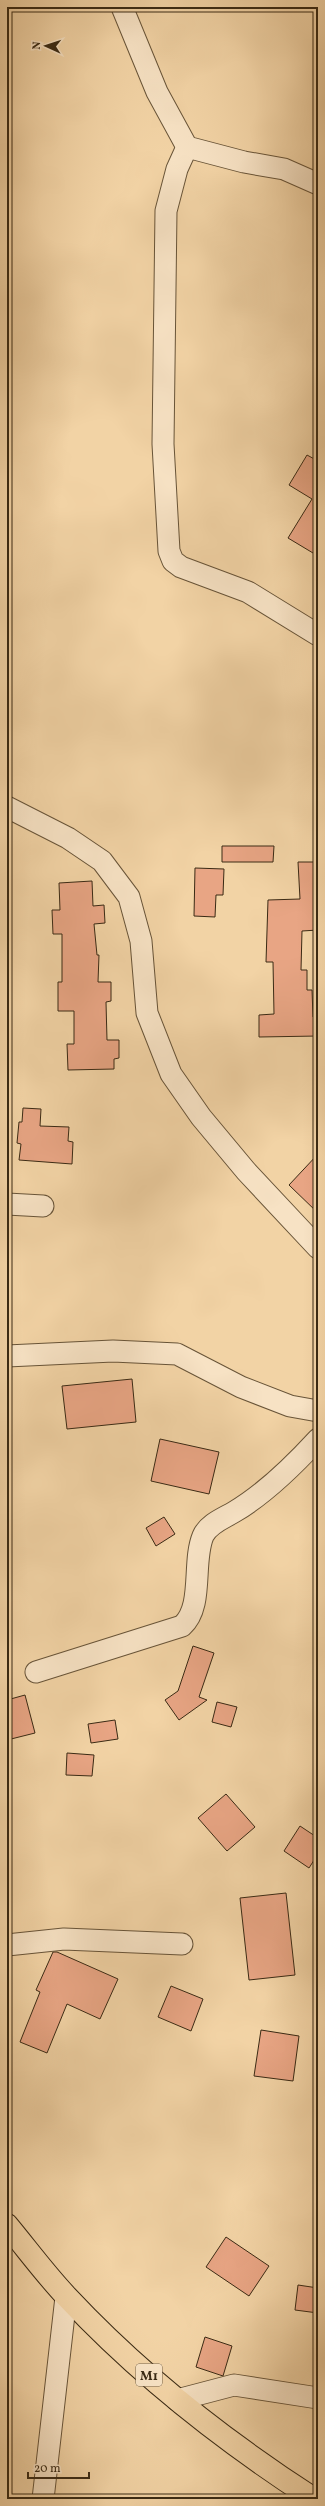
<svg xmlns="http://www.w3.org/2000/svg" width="325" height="2506" font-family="Vollkorn,serif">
	<rect width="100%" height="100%" fill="#f2d3a5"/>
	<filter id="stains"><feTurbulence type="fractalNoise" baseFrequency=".005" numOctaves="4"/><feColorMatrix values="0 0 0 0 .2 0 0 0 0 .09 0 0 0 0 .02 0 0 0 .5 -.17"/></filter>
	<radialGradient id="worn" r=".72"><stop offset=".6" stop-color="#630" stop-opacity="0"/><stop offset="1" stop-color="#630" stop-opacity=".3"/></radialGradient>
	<g fill="#e8a584" stroke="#3a2a14">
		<path d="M307,455L318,461V556L288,538L312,499L289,485Z"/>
		<path d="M222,846H274L273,862H222Z"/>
		<path d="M298,862H318V930L302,931L301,970H307V990H312L313,1017H318V1036L259,1037V1015L274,1014L273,962H266L268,900L300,899Z"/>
		<path d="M195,868L224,869L223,895H216L215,917L194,916Z"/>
		<path d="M92,881L93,906L104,905L105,923L94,924L97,955H99L98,982H111V1001L106,1002L107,1040H119V1058L114,1059V1069L68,1070L67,1044H74V1011H58V982H62V934H53L52,910H60L59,883Z"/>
		<path d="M23,1108L41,1109L40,1126L69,1127L68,1141L73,1142L72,1164L19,1160L21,1144L17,1143L19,1122H22Z"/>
		<path d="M318,1154V1213L289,1185Z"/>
		<path d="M132,1379L136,1422L67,1429L62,1386Z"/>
		<path d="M160,1439L219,1452L209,1494L151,1481Z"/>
		<path d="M164,1517L175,1534L156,1546L146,1528Z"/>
		<path d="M193,1646L214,1653L199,1697L207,1700L179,1720L165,1700L178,1691Z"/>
		<path d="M25,1695L35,1733L7,1740V1700Z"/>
		<path d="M217,1702L237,1707L231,1727L212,1722Z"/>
		<path d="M115,1720L118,1739L91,1743L88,1724Z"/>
		<path d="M67,1753L94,1755L92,1776L66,1775Z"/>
		<path d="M226,1794L255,1827L227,1851L198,1818Z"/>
		<path d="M300,1826L318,1838V1854L309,1868L284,1851Z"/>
		<path d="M286,1893L295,1975L249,1980L240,1898Z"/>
		<path d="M53,1952H57L118,1979L100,2019L67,2004L47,2053L20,2042L40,1992L36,1990Z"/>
		<path d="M171,1986L203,1999L191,2031L158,2017Z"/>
		<path d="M261,2030L299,2036L293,2081L254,2076Z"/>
		<path d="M226,2237L269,2266L249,2296L206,2267Z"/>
		<path d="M298,2285L318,2288V2313L295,2310Z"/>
		<path d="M205,2337L232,2346L223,2376L196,2367Z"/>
	</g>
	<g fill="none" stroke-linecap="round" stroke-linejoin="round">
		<defs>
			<g id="minor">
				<path d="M122,7L157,92L187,147L244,162L284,169L318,184"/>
				<path d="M187,147L177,169L166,211L163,444L169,551L173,561L181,567L248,592L318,635"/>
				<path d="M7,807L68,838L102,861L129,897L141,941L147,1013L171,1074L201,1117L246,1171L318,1248"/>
				<path d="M7,1204L43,1206"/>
				<path d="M7,1356L113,1351L177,1354L241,1387L290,1406L318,1411"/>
				<path d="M36,1672L182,1626C204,1607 192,1562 203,1536C208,1524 224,1518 234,1512C263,1495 295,1464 318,1439"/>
				<path d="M7,1945L64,1939L182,1944"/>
				<path d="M177,2400L234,2385L318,2398"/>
				<path d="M43,2499L66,2297"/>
			</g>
			<path id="highway" d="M7,2225C27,2249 46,2275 67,2297C140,2375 224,2441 314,2499"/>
		</defs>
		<use href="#minor" stroke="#685438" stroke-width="23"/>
		<use href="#highway" stroke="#3a2a14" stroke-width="24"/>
		<use href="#minor" stroke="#f7e2c4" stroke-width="21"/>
		<use href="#highway" stroke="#f2d3a5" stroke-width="22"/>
	</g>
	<g text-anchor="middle" stroke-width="3" stroke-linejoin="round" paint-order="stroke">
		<rect fill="#f7e2c4" stroke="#736149" stroke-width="1" x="136" y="2364" width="26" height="22" rx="3"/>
		<g font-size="13" font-weight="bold" fill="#3a2a14">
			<text x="149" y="2380">M1</text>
		</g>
	</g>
	<rect width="325" height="2506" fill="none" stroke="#f2d3a5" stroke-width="24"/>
	<rect x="8" y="8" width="309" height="2490" fill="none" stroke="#3a2a14" stroke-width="2"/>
	<rect x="12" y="12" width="301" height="2482" fill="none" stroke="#3a2a14"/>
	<g transform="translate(46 46) rotate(273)" stroke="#f7e2c4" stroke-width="3" paint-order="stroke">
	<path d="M0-3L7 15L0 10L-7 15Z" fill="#3a2a14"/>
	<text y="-6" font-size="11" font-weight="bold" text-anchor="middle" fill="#3a2a14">N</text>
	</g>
	<path d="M28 2472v6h61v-6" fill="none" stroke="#3a2a14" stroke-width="2"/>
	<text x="34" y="2472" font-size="12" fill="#3a2a14" stroke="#f7e2c4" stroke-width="3" paint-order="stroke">20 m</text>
	<rect width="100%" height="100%" filter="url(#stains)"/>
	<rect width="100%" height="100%" fill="url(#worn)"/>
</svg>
